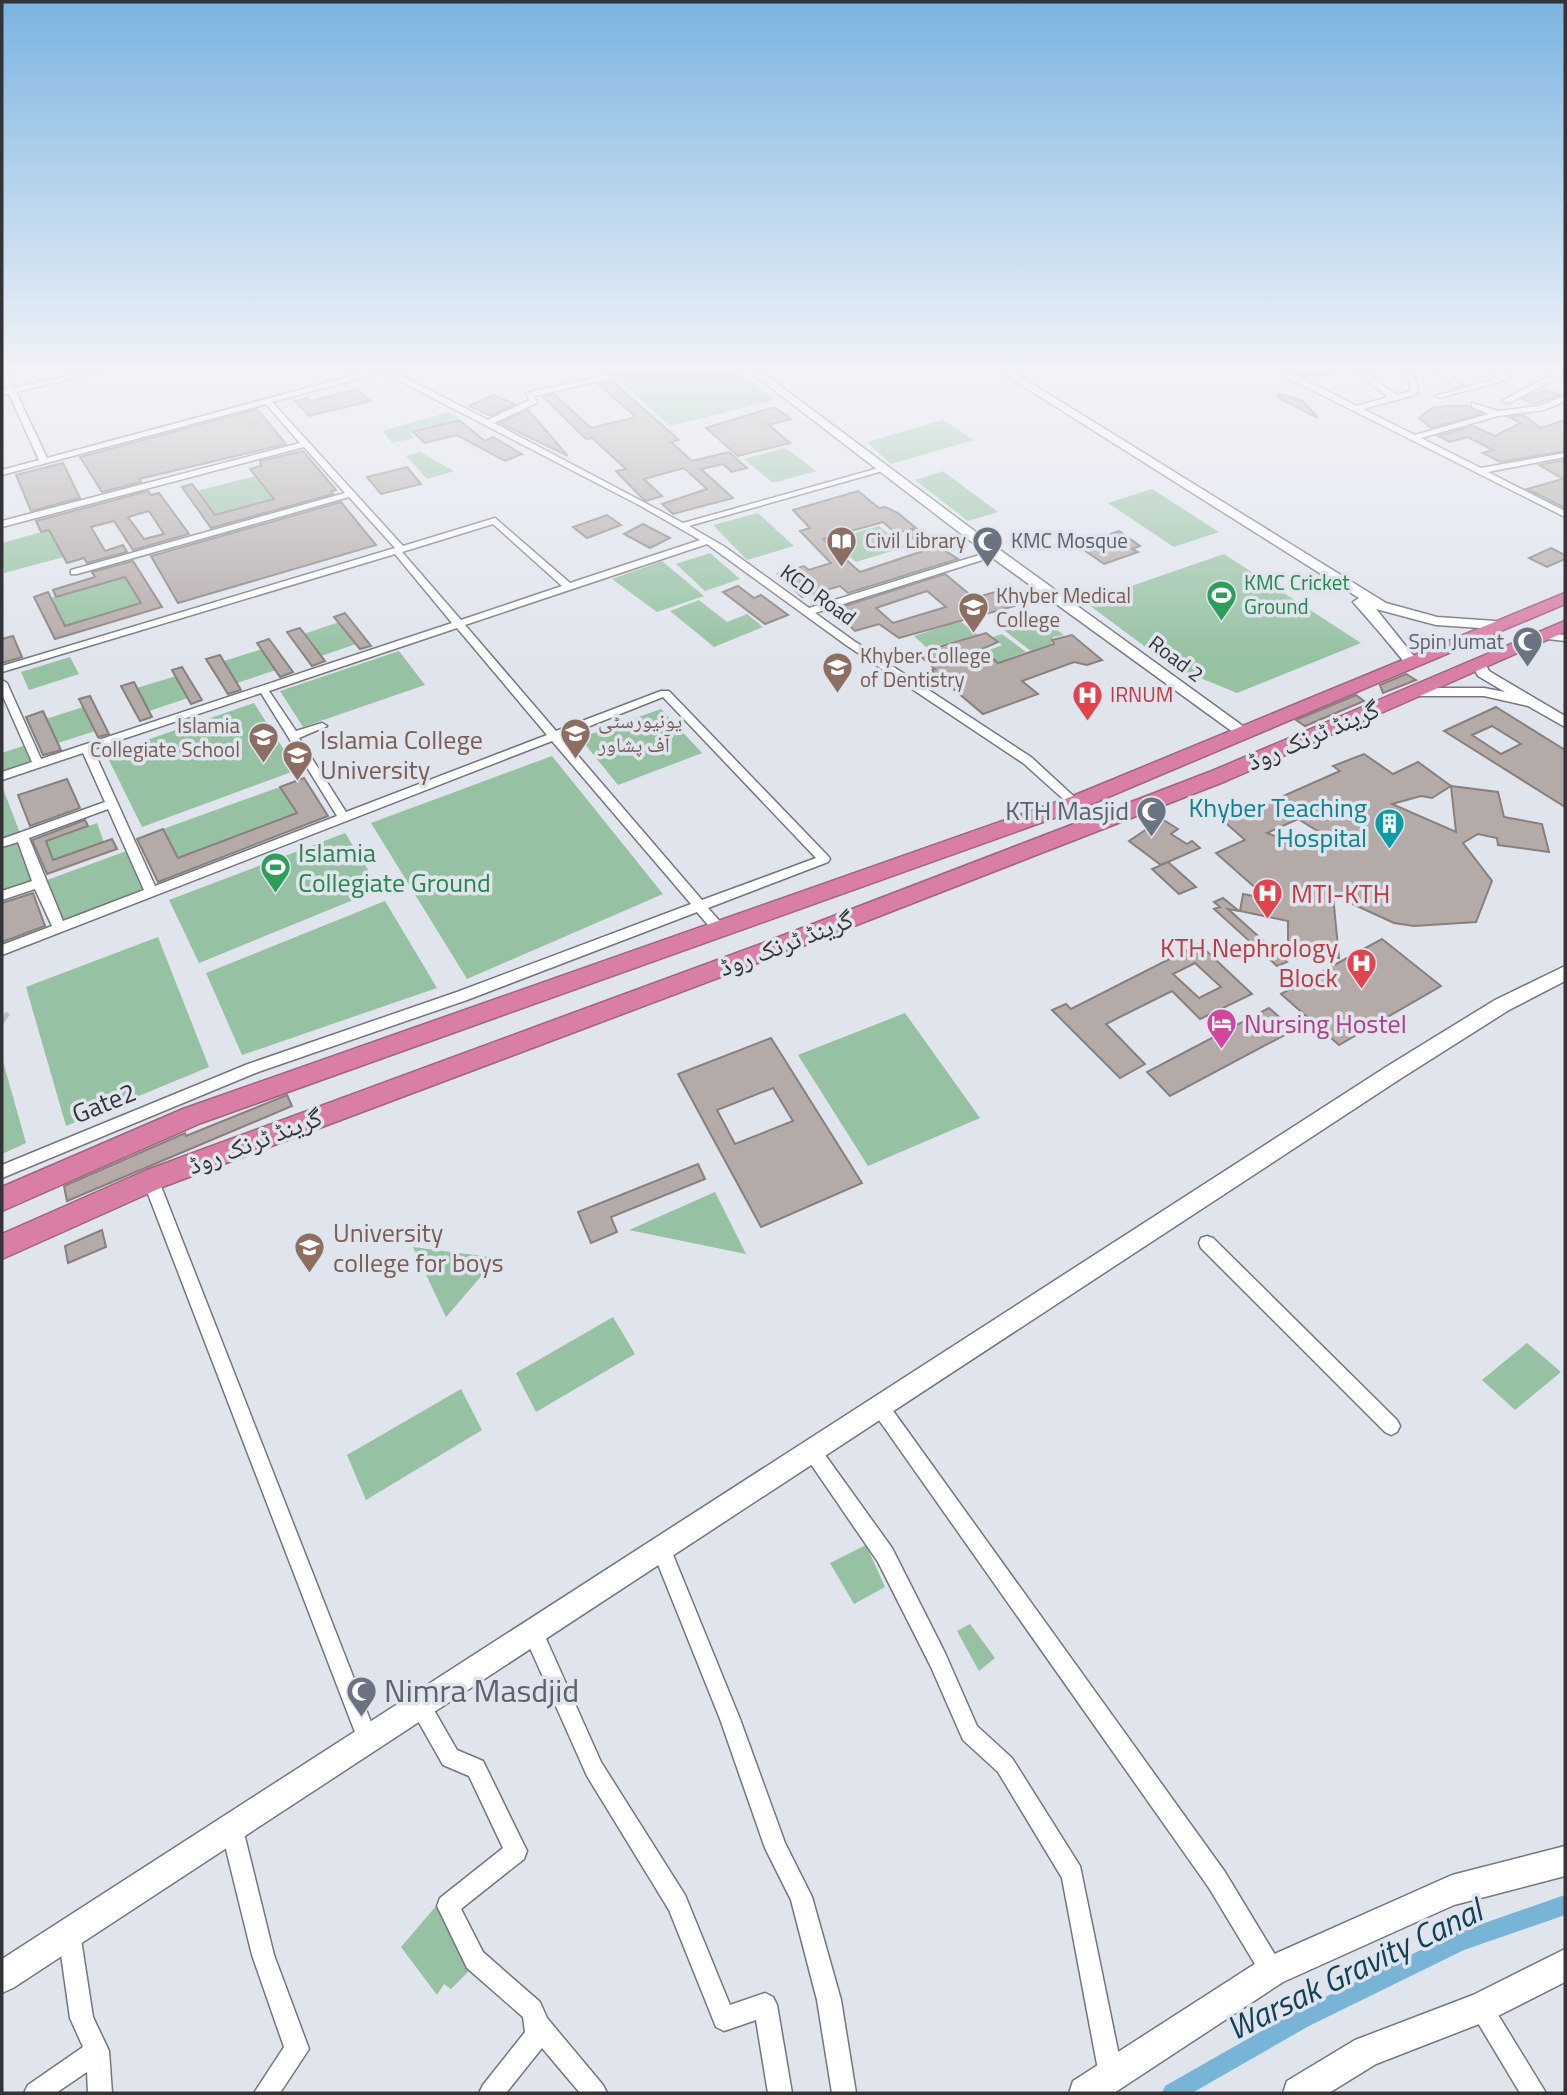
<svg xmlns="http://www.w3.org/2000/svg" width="1567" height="2095" font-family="'Titillium Web','Noto Naskh Arabic',sans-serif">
	<rect width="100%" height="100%" fill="#e0e4ed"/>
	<g fill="#96c1a2">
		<path d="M614,367H732L775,400L670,426L605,369Z"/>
		<path d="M449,412L459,418L413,432L410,434L414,438L392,443L382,431Z"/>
		<path d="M943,420L974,440L891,464L867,442Z"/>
		<path d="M786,448L816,471L773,483L744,459Z"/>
		<path d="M420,452L454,471L427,479L406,456Z"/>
		<path d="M944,471V472L998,512L968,521L915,480Z"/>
		<path d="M255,476L274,499L215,515L197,491Z"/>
		<path d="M1152,489L1219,532L1174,547L1108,503Z"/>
		<path d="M758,513L794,546L747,560L713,525Z"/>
		<path d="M879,526L905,547L856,562L830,540Z"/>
		<path d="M49,530L64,557L4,573L2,543Z"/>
		<path d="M710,553L740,579L705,591L676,564Z"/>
		<path d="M1224,554L1361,643L1237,693L1171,666L1085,602Z"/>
		<path d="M662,561L704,596L657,612L612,579Z"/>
		<path d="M125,577L141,603L65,626L51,598Z"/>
		<path d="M699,600L727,622L747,614L763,627L714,647L670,611Z"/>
		<path d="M1036,614L1064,635L1053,637L1051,644L1031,651L1000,627Z"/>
		<path d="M960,621L978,635L927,648L914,636Z"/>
		<path d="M339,622L356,644L321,656L304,634Z"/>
		<path d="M1002,634L1026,652L989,665L988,659L992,656L987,651L1002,645L993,637Z"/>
		<path d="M262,649L276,670L237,683L224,661Z"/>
		<path d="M399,651L425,685L303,727L280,691Z"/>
		<path d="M70,657L79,674L29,690L21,672Z"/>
		<path d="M176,676L188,698L149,711L137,688Z"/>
		<path d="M254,703L297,770L142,827L106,754Z"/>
		<path d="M83,707L95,731L58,743L46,719Z"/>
		<path d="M661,709L702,753L618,785L580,738Z"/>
		<path d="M29,744L38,764L2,776V753Z"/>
		<path d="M552,756L663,894L467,979L371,823Z"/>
		<path d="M2,786L39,883L132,849L151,892L59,928L39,883L2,896Z"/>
		<path d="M280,787L297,813L178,858L163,829Z"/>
		<path d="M97,823L104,842L53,860L46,841Z"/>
		<path d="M345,833L380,889L199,963L169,900Z"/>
		<path d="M385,901L437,988L242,1055L206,973Z"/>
		<path d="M158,937L209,1067L66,1126L26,987Z"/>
		<path d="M905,1013L980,1118L868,1166L798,1055Z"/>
		<path d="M2,1058L26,1143L2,1154Z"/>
		<path d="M715,1192L746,1254L629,1230Z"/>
		<path d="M413,1247L497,1258L446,1317Z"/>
		<path d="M613,1317L635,1354L536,1412L516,1373Z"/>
		<path d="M1527,1343L1561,1372L1515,1410L1482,1380Z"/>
		<path d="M461,1389L482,1430L366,1500L347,1455Z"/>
		<path d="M866,1545L885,1587L854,1604L830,1563Z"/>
		<path d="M970,1624L995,1658L979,1671L957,1631Z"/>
		<path d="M437,1905L474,1966L451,1989L444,1984L437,1995L401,1947Z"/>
	</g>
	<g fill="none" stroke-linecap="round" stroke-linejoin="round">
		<path fill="#77b4d6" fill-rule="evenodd" d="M1565,1895V1915L1464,1950L1309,2026L1192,2093H1162L1165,2086L1295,2012L1453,1934Z"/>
	</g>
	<g fill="#b4aaa8" stroke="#89807e" stroke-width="2" fill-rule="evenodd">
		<path d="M1285,367H1331L1328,369L1333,374L1306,377Z"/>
		<path d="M612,381L679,440L671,442L692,461L729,452L747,468L732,472L723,464L701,469L733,498L673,514L662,504L707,489L684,468L644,479L662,496L646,501L642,498L616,471L626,469L592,438L586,439L543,397L554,394L591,428L636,417L598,384Z"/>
		<path d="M357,389L371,401L309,416L295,401L307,398L311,401Z"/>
		<path d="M1544,390L1561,395L1534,404L1522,399Z"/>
		<path d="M1279,394L1303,401L1318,418L1277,397Z"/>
		<path d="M493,395L515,404L491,416L469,406Z"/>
		<path d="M1447,406H1469L1481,414L1431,428L1419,418L1432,408Z"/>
		<path d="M774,407L791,419L769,425L790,443L738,456L706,428Z"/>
		<path d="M257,409L286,444L139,479L141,482L102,492L80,457Z"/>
		<path d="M528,410L568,456L500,423Z"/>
		<path d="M1523,415L1541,428L1565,420V451L1500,462L1483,453L1493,450L1468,437L1450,442L1438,436L1473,426L1495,436L1521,423L1509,417Z"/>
		<path d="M459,420L485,441L493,437L522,454L505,461L457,435L425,443L413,432Z"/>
		<path d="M303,451L336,490L331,491L333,494L211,528L182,487L192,484L215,515L274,499L250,469L261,466L260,461Z"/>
		<path d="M1565,460V508L1527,489L1563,479L1539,465Z"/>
		<path d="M63,463L80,498L31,511L16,475Z"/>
		<path d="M407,467L421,484L381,494L367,477Z"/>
		<path d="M148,491L151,495L159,493L189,534L133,550L114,521L91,527L105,551L123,545L127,552L87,563L84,558L67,563L49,530L41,532L36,521ZM149,511L164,534L144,539L128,517Z"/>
		<path d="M858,491L879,508L885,507L898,513L916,528L912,529L958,559L848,593L840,586L802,597L778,574L804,566L809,570L831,563L800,531L810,528L793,510ZM883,522L897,534L904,531L926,550L860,572L823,539Z"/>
		<path d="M341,502L376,545L178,603L151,556Z"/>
		<path d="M607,515L621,525L587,538L573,527Z"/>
		<path d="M643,524L670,538L650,548L624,534Z"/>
		<path d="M1119,531L1140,546L1132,549L1138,552L1104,564L1077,545Z"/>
		<path d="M1551,548L1565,555V559L1547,567L1529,558Z"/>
		<path d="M133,561L162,607L55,639L34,597L48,592L65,626L141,603L125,577L56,597L53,590L95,577L92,572Z"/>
		<path d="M945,574L974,598L995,592L1014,606L899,638L879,624L855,631L832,610ZM927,591L946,607L893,623L876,608Z"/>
		<path d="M738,586L754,598L761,595L788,615L765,624L723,592Z"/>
		<path d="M345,613L371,646L360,649L334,617Z"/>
		<path d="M300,628L325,661L312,666L287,632Z"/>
		<path d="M986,633L998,642L982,649L998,663L1054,644L1052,640L1072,635L1102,660L1087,665L1074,662L1022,681L1038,694L983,714L931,670L935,669L917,653Z"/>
		<path d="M13,636L22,657L2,663V639Z"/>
		<path d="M269,639L293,672L280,677L257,643Z"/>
		<path d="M220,655L241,690L228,694L206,659Z"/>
		<path d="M182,667L202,700L191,704L172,670Z"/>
		<path d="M1406,674L1416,680L1383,693L1380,685Z"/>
		<path d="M134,682L152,717L140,721L121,686Z"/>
		<path d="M1356,695L1364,701L1305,726L1296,720Z"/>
		<path d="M90,696L109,734L98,737L79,699Z"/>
		<path d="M1496,707L1565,750V807L1444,731ZM1492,726L1521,744L1501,754L1472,735Z"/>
		<path d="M43,711L61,750L43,755L26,717Z"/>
		<path d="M1364,754L1393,774L1418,762L1451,786L1498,792L1504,817L1542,824L1549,852L1498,845L1497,838L1478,834L1463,843L1492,881L1476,922L1414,926L1394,923L1333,895L1339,958L1288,950V921L1240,911L1243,894L1268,899L1216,853L1245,840L1219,817L1250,803L1256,808L1340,771L1333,766ZM1451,786L1456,832L1392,804L1421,796L1432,798ZM1298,819L1319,832L1309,844L1290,842L1267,833Z"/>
		<path d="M304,778L328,816L158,882L137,839L163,829L178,858L297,813L280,787Z"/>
		<path d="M67,779L80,808L30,826L18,795Z"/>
		<path d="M1162,819L1178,829L1171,834L1187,844L1192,841L1200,848L1161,865L1129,841Z"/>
		<path d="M85,820L88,826L46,841L53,860L112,839L117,849L47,874L32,840Z"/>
		<path d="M1168,862L1196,887L1179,894L1152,869Z"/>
		<path d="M33,893L45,926L2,942V903Z"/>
		<path d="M1223,898L1239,911L1228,909L1287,962L1277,966L1214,909L1220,907L1214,902Z"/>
		<path d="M1382,939L1441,986L1339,1045L1281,994Z"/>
		<path d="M1199,944L1252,994L1200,1019L1172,991L1106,1024L1145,1064L1120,1078L1052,1010L1066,1004L1071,1009ZM1195,963L1221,987L1199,998L1173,974Z"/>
		<path d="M1269,1008L1294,1030L1170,1096L1147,1072Z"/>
		<path d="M771,1038L862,1183L761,1227L678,1074ZM773,1088L793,1121L735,1144L717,1110Z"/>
		<path d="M287,1095L292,1106L67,1201L64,1186L185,1133L186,1136Z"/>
		<path d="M698,1164L705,1179L611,1217L617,1232L591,1243L578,1212Z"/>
		<path d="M102,1230L106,1247L68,1263L65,1246Z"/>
	</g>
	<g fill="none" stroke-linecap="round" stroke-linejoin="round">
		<path stroke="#bdc1c9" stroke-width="13" stroke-dasharray="13 7" stroke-linecap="butt" d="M2,1017L6,1020"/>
		<defs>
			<g id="street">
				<path d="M2,367L6,369L14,388L107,367H119L16,392L47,458L377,369L376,367H384L488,420L529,400L526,393L612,374V378L534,396L537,403L494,423L683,523L886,466V470L689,526L725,547L809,608L992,551H998V555L815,613L854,641L1031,757L1081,803L1079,806H1071L1023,763L846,645L707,544L465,625L556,731L661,691H669L828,856L830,859L828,862L708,908L724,926L725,929L724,932H714L697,912L467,1000L258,1072L2,1178V1165L248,1064L457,992L691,904L552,741L2,955V945L52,926L35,889L2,900V891L32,881L18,842L2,847V839L105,802L83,753L2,780V772L32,762L2,694V680L7,683L41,759L452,623L395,554L2,672V666L395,548L349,497L77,574H71V570L345,493L304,447L2,527V521L300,443L266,404L2,475V470L39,460L9,394L2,395V391L7,389L2,377ZM383,372L639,505L700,540L570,583L495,518L403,546L272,402ZM493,524L562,586L461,620L402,552ZM457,628L547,735L346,812L299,738L327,726L322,723L296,731L269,691ZM261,693L337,816L155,886L93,749ZM663,697L816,858L702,900L562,737ZM108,809L144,890L63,921L29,838Z"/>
				<path d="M1272,367H1282V368L1357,406L1388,397L1350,367H1414L1418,394L1363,409L1415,435L1489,414L1472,407V403L1498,411L1539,406L1565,396V401L1544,410L1498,416L1421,438L1481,468L1565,453V457L1488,472L1565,511V517L1272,370ZM1361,369H1407L1411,391L1396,395Z"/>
				<path d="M1429,367H1437L1462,385L1455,387Z"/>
				<path d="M1482,367H1491L1511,379L1439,398L1435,396L1500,378Z"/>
				<path d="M1562,369H1565V374L1509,403L1502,401Z"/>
				<path d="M1543,633L1565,635V641L1539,638L1538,636Z"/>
				<path d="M151,1174L156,1176L159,1181L378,1740L375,1747L368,1750L361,1747L358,1740L143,1181L146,1176Z"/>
				<path d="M1207,1236L1213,1238L1397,1420L1400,1426L1397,1432L1391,1435L1385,1432L1201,1248L1199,1243L1201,1238Z"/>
				<path d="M880,1398L886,1401L1225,1872L1280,1963L1283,1971L1280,1979L1272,1982L1264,1979L1209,1888L874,1413L871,1407L874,1401Z"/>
				<path d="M812,1442L818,1445L892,1548L945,1653L977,1726L1012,1758L1080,1866L1123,2075L1119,2083L1111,2087L1103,2083L1099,2075L1062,1878L998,1772L963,1740L931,1667L878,1562L806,1457L803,1451L806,1445Z"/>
				<path d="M660,1538L667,1540L740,1719L785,1843L812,1897L841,2000L856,2093H832L817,2000L791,1900L765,1848L720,1719L651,1547L653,1540Z"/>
				<path d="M532,1620L539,1623L601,1762L685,1895L730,2005L765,1993L773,1997L777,2005L792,2093H768L756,2020L724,2031L716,2027L669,1910L587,1776L522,1630L525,1623Z"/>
				<path d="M420,1695L427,1698L457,1750L483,1761L527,1851L524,1859L461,1909L483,1952L540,2002L547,2018L603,2085L607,2093H580L542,2048L506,2093H479L483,2085L525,2032L523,2017L467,1968L437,1906L440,1898L503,1848L469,1776L443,1765L413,1712L410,1705L413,1698Z"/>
				<path d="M232,1818L240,1821L243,1829L274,1955L309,2049L280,2093H254L284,2047L252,1955L221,1829L224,1821Z"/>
				<path d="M69,1922L77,1925L80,1933L93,2017L109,2051L112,2093H88L87,2072L56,2093H24L28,2085L83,2047L70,2018L58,1933L61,1925Z"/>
				<path d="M1481,1996L1489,2000L1546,2093H1520L1469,2008L1473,2000Z"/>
			</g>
			<g id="secondary">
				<path d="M744,367H755L1000,550L1247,729V735H1237L990,556Z"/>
				<path d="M993,367H1005L1386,603L1437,617L1495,621L1502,625L1495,629L1436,625L1376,609L1417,660L1415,663H1405C1388,642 1371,622 1353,602L1359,598Z"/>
				<path d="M1479,660L1484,661L1489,671L1565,716V727L1528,706L1484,696H1418L1411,692L1418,688H1484L1505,692L1478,676L1472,664Z"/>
				<path d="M1565,966V981L1509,1010L1400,1079L13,1988L2,1993V1959L1386,1067L1495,1000Z"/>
				<path d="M1565,1846V1876L1454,1905L1283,1982L1114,2093H1069L1073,2081L1261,1960L1452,1875Z"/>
				<path d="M1565,1949V1982L1492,2019L1376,2064L1329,2093H1283L1287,2081L1355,2040L1473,1995Z"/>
			</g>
			<g id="highway">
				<path d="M1565,593V604L1082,808L201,1123L2,1211V1187L183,1109L1068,798Z"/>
				<path d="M1565,621V632L1226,781L782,954L165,1186L2,1259V1234L147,1170L766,942L1212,771Z"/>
			</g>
		</defs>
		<use href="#street" stroke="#73767e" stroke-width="3"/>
		<use href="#secondary" stroke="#73767e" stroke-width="3"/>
		<use href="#highway" stroke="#9f647f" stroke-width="3"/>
		<use href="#street" fill="#fff" fill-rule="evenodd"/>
		<use href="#secondary" fill="#fff" fill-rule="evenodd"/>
		<use href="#highway" fill="#d97ea6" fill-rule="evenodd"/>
	</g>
	<linearGradient id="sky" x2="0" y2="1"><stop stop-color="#7bb4e1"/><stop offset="0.56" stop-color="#f1f3f7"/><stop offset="1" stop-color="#f1f3f7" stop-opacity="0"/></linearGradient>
	<rect width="1567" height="660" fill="url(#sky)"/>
	<defs>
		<symbol id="library-pin" viewBox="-11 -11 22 30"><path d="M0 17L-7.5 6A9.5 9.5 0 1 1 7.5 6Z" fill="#8d6e63" stroke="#e0e4ed"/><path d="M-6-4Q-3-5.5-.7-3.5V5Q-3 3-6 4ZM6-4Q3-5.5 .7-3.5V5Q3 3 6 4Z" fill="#fff"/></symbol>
		<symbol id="mosque-pin" viewBox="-11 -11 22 30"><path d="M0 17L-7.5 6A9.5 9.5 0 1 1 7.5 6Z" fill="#6b7280" stroke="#e0e4ed"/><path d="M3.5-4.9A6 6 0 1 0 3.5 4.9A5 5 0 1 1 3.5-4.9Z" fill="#fff"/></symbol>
		<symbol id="stadium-pin" viewBox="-11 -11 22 30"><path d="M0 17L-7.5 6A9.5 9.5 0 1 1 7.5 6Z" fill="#2e9e5b" stroke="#e0e4ed"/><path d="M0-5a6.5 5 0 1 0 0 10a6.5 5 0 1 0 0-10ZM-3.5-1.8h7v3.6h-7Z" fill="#fff"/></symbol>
		<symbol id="university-pin" viewBox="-11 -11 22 30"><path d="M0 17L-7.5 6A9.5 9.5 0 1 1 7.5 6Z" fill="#8d6e63" stroke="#e0e4ed"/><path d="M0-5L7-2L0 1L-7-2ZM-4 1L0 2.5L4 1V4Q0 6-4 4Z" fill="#fff"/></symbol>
		<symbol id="hospital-pin" viewBox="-11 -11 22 30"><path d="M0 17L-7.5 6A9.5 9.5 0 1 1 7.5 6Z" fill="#e0444e" stroke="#e0e4ed"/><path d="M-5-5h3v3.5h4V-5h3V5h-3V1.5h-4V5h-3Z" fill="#fff"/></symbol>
		<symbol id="building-pin" viewBox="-11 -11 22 30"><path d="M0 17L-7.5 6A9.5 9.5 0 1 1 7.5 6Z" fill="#0f9aa8" stroke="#e0e4ed"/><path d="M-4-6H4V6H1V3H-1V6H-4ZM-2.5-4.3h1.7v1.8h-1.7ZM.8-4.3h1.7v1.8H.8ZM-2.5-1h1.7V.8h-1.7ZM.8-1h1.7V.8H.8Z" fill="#fff"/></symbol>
		<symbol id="hotel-pin" viewBox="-11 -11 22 30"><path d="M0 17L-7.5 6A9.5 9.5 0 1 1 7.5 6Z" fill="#d1479c" stroke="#e0e4ed"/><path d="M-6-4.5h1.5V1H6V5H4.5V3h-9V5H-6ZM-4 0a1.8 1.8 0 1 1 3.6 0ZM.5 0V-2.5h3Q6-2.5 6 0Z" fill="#fff"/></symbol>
	</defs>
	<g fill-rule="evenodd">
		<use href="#library-pin" x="824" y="524" width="35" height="47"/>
		<use href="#mosque-pin" x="970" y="524" width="35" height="47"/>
		<use href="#stadium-pin" x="1204" y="578" width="35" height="47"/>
		<use href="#university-pin" x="956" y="590" width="35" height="47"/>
		<use href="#mosque-pin" x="1510" y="624" width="35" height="47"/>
		<use href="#university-pin" x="820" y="650" width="35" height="47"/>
		<use href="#hospital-pin" x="1070" y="678" width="35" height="47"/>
		<use href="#university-pin" x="558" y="716" width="35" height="47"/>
		<use href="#university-pin" x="246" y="720" width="35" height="47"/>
		<use href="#university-pin" x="280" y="738" width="35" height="47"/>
		<use href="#mosque-pin" x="1134" y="794" width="35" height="47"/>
		<use href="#building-pin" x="1372" y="806" width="35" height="47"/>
		<use href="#stadium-pin" x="258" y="850" width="35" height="47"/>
		<use href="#hospital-pin" x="1250" y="876" width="35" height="47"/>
		<use href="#hospital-pin" x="1344" y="946" width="35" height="47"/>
		<use href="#hotel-pin" x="1204" y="1006" width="35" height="47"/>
		<use href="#university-pin" x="292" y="1230" width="35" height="47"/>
		<use href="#mosque-pin" x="344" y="1674" width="35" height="47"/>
	</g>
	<g text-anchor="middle" stroke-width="7" stroke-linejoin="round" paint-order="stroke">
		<g font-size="21" fill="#785e54" stroke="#e0e4ed" text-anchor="start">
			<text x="865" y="548">Civil Library</text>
			<text x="996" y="603">Khyber Medical<tspan x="996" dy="24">College</tspan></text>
			<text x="860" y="663">Khyber College<tspan x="860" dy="24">of Dentistry</tspan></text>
			<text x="598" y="728">یونیورسٹی<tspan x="598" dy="24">آف پشاور</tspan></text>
			<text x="240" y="733" text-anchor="end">Islamia<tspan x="240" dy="24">Collegiate School</tspan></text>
		</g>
		<g font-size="21" fill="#5b616d" stroke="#e0e4ed" text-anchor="start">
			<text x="1011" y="548">KMC Mosque</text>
			<text x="1504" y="649" text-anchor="end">Spin Jumat</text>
		</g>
		<g font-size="21" fill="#27864d" stroke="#e0e4ed" text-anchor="start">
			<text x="1244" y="590">KMC Cricket<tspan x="1244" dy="24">Ground</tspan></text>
		</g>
		<g font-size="21" fill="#323437" stroke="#e0e4ed">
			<text transform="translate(818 595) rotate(36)" y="7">KCD Road</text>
			<text transform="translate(1176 659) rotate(37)" y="7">Road 2</text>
		</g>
		<g font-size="21" fill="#be3a42" stroke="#e0e4ed" text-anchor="start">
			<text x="1110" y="702">IRNUM</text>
		</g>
		<g font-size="26" fill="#323437" stroke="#e0e4ed">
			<text transform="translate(1313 735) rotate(-23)" y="9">گرینڈ ٹرنک روڈ</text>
			<text transform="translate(786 943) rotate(-21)" y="9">گرینڈ ٹرنک روڈ</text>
			<text transform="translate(104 1103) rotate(-22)" y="9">Gate2</text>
			<text transform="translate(255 1141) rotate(-21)" y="9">گرینڈ ٹرنک روڈ</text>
		</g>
		<g font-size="26" fill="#785e54" stroke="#e0e4ed" text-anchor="start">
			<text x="320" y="749">Islamia College<tspan x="320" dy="30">University</tspan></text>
			<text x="333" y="1242">University<tspan x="333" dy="30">college for boys</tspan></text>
		</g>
		<g font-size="26" fill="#0d838f" stroke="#e0e4ed" text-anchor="end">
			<text x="1367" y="817">Khyber Teaching<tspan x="1367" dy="30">Hospital</tspan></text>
		</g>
		<g font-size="26" fill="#5b616d" stroke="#e0e4ed" text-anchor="end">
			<text x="1129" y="820">KTH Masjid</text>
		</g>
		<g font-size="26" fill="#27864d" stroke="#e0e4ed" text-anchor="start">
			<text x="298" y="862">Islamia<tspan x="298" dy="30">Collegiate Ground</tspan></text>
		</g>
		<g font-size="26" fill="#be3a42" stroke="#e0e4ed" text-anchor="start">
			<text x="1291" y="903">MTI-KTH</text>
			<text x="1338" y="957" text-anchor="end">KTH Nephrology<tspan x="1338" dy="30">Block</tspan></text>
		</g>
		<g font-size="26" fill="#b23c85" stroke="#e0e4ed" text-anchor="start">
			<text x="1244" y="1033">Nursing Hostel</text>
		</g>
		<g font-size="32" fill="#5b616d" stroke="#e0e4ed" text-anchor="start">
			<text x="384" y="1702">Nimra Masdjid</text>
		</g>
		<g font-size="33" font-style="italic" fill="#0f4159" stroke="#e0e4ed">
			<text transform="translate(1354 1969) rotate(-26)" y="12">Warsak Gravity Canal</text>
		</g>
	</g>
	<rect width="1567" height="2095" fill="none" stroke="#323437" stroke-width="7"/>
</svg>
